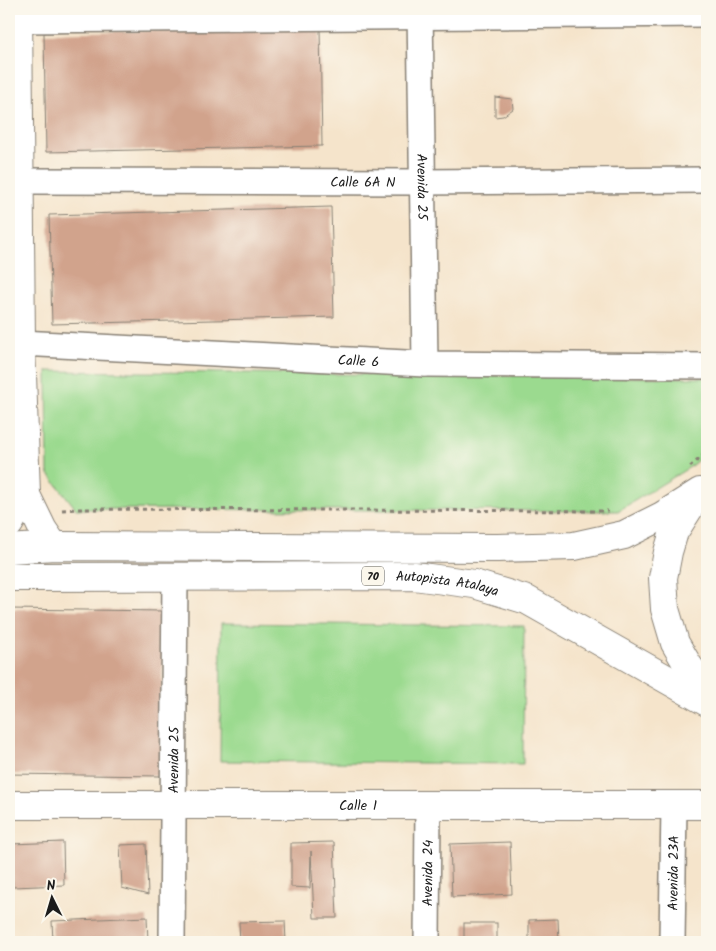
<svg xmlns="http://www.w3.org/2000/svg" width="716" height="951" font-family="Kalam,sans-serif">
	<rect width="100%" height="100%" fill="#fbf7ec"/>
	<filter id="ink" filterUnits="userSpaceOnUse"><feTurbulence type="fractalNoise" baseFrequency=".02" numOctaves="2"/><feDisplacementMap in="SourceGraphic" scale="10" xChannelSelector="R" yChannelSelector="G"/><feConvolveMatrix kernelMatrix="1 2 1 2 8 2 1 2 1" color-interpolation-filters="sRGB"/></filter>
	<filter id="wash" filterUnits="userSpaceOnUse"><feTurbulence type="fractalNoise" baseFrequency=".0096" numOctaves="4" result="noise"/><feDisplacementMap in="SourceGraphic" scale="20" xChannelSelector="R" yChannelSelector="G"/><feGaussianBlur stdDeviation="1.12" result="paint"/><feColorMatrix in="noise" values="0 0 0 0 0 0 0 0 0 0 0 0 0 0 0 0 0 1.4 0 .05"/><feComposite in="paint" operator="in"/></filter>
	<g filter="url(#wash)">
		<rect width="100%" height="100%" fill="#f5e4cb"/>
		<g fill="#9bda8f" stroke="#5c7b56">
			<path d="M47,371L707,378V452L690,467L618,511L76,509L48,473Z"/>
			<path d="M221,623L524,626L523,764L220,761Z"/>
		</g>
		<g id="blocks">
			<g fill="#d1a38c">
				<path d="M320,27L322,146L46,152L44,33Z"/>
				<path d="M495,97L512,99L513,109L503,116L495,117Z"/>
				<path d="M331,207L334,317L52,324L49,215Z"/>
				<path d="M9,609L163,611L161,776L9,774Z"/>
				<path d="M63,842L64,885L13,887L11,844Z"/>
				<path d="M334,842L337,918H314L311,851L310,888L291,887V843Z"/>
				<path d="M510,842L512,894L452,897L450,844Z"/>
				<path d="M146,844L148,895L122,888L120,845Z"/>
				<path d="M147,917L148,942H53L52,921Z"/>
				<path d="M558,919L559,942H529V920Z"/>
				<path d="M285,921L286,942H240L239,922Z"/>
				<rect x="464" y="923" width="33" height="19"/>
			</g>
		</g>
	</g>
	<g filter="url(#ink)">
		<use href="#blocks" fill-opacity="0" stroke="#888074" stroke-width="1"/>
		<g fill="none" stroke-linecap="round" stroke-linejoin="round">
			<defs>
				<g id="street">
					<path id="s1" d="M420,9L425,364"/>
					<path d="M18,20L707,14"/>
					<path id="s2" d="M19,181L422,182L707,180"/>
					<path id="s3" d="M21,343L425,364L707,366"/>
					<path id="s4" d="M172,942L175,577"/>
					<path id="s5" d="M427,942L428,805"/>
					<path id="s6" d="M672,942L674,805"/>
				</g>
				<g id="secondary">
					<path d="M18,9L21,343L26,495L43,530L54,546"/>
					<path d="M9,524L26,495"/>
					<path id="s7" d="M9,805H707"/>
				</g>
				<g id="primary">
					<path d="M695,499L674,532L668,552L663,578L665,609L675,643L689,667L707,690"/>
					<path d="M9,549L54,546L497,548L574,546L624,535L662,516L700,492"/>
					<path id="s8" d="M9,577L414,576L474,584L527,600L707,702"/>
				</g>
			</defs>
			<use href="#street" stroke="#888074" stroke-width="28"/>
			<use href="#secondary" stroke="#888074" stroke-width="30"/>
			<use href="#primary" stroke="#888074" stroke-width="30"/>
			<g stroke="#888074" stroke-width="3" stroke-dasharray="4 4" stroke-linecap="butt">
				<path d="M690,467L707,452"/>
				<path d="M62,510L76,509L608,511"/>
			</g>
			<use href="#street" stroke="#fff" stroke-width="25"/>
			<use href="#secondary" stroke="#fff" stroke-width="28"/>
			<use href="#primary" stroke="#fff" stroke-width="28"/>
		</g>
	</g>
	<g text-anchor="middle" stroke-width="4" stroke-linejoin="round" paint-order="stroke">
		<rect fill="#fbf7ec" stroke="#5f5e5a" stroke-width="1" x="362" y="566.5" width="22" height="19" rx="4"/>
		<g font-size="12" font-weight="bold" fill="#1c1c1c">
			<text x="373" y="580">70</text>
		</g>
		<g font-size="14" fill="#1c1c1c" stroke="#fbf7ec">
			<text dy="5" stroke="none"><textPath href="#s2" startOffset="344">Calle 6A N</textPath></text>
			<text dy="5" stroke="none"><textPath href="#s1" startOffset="178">Avenida 25</textPath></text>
			<text dy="5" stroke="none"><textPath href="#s3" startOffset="338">Calle 6</textPath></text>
			<text dy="5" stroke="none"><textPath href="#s8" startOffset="439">Autopista Atalaya</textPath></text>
			<text dy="5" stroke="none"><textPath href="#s4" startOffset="182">Avenida 25</textPath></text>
			<text dy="5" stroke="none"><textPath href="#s7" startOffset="349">Calle 1</textPath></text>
			<text dy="5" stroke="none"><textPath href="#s5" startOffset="69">Avenida 24</textPath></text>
			<text dy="5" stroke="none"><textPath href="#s6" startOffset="69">Avenida 23A</textPath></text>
		</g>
	</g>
	<rect width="716" height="951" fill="none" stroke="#fbf7ec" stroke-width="30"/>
	<g transform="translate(52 898) rotate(355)" stroke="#fbf7ec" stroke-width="4" paint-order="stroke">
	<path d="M0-4L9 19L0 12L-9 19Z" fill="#1c1c1c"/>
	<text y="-8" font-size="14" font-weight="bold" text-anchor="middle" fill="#1c1c1c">N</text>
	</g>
</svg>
